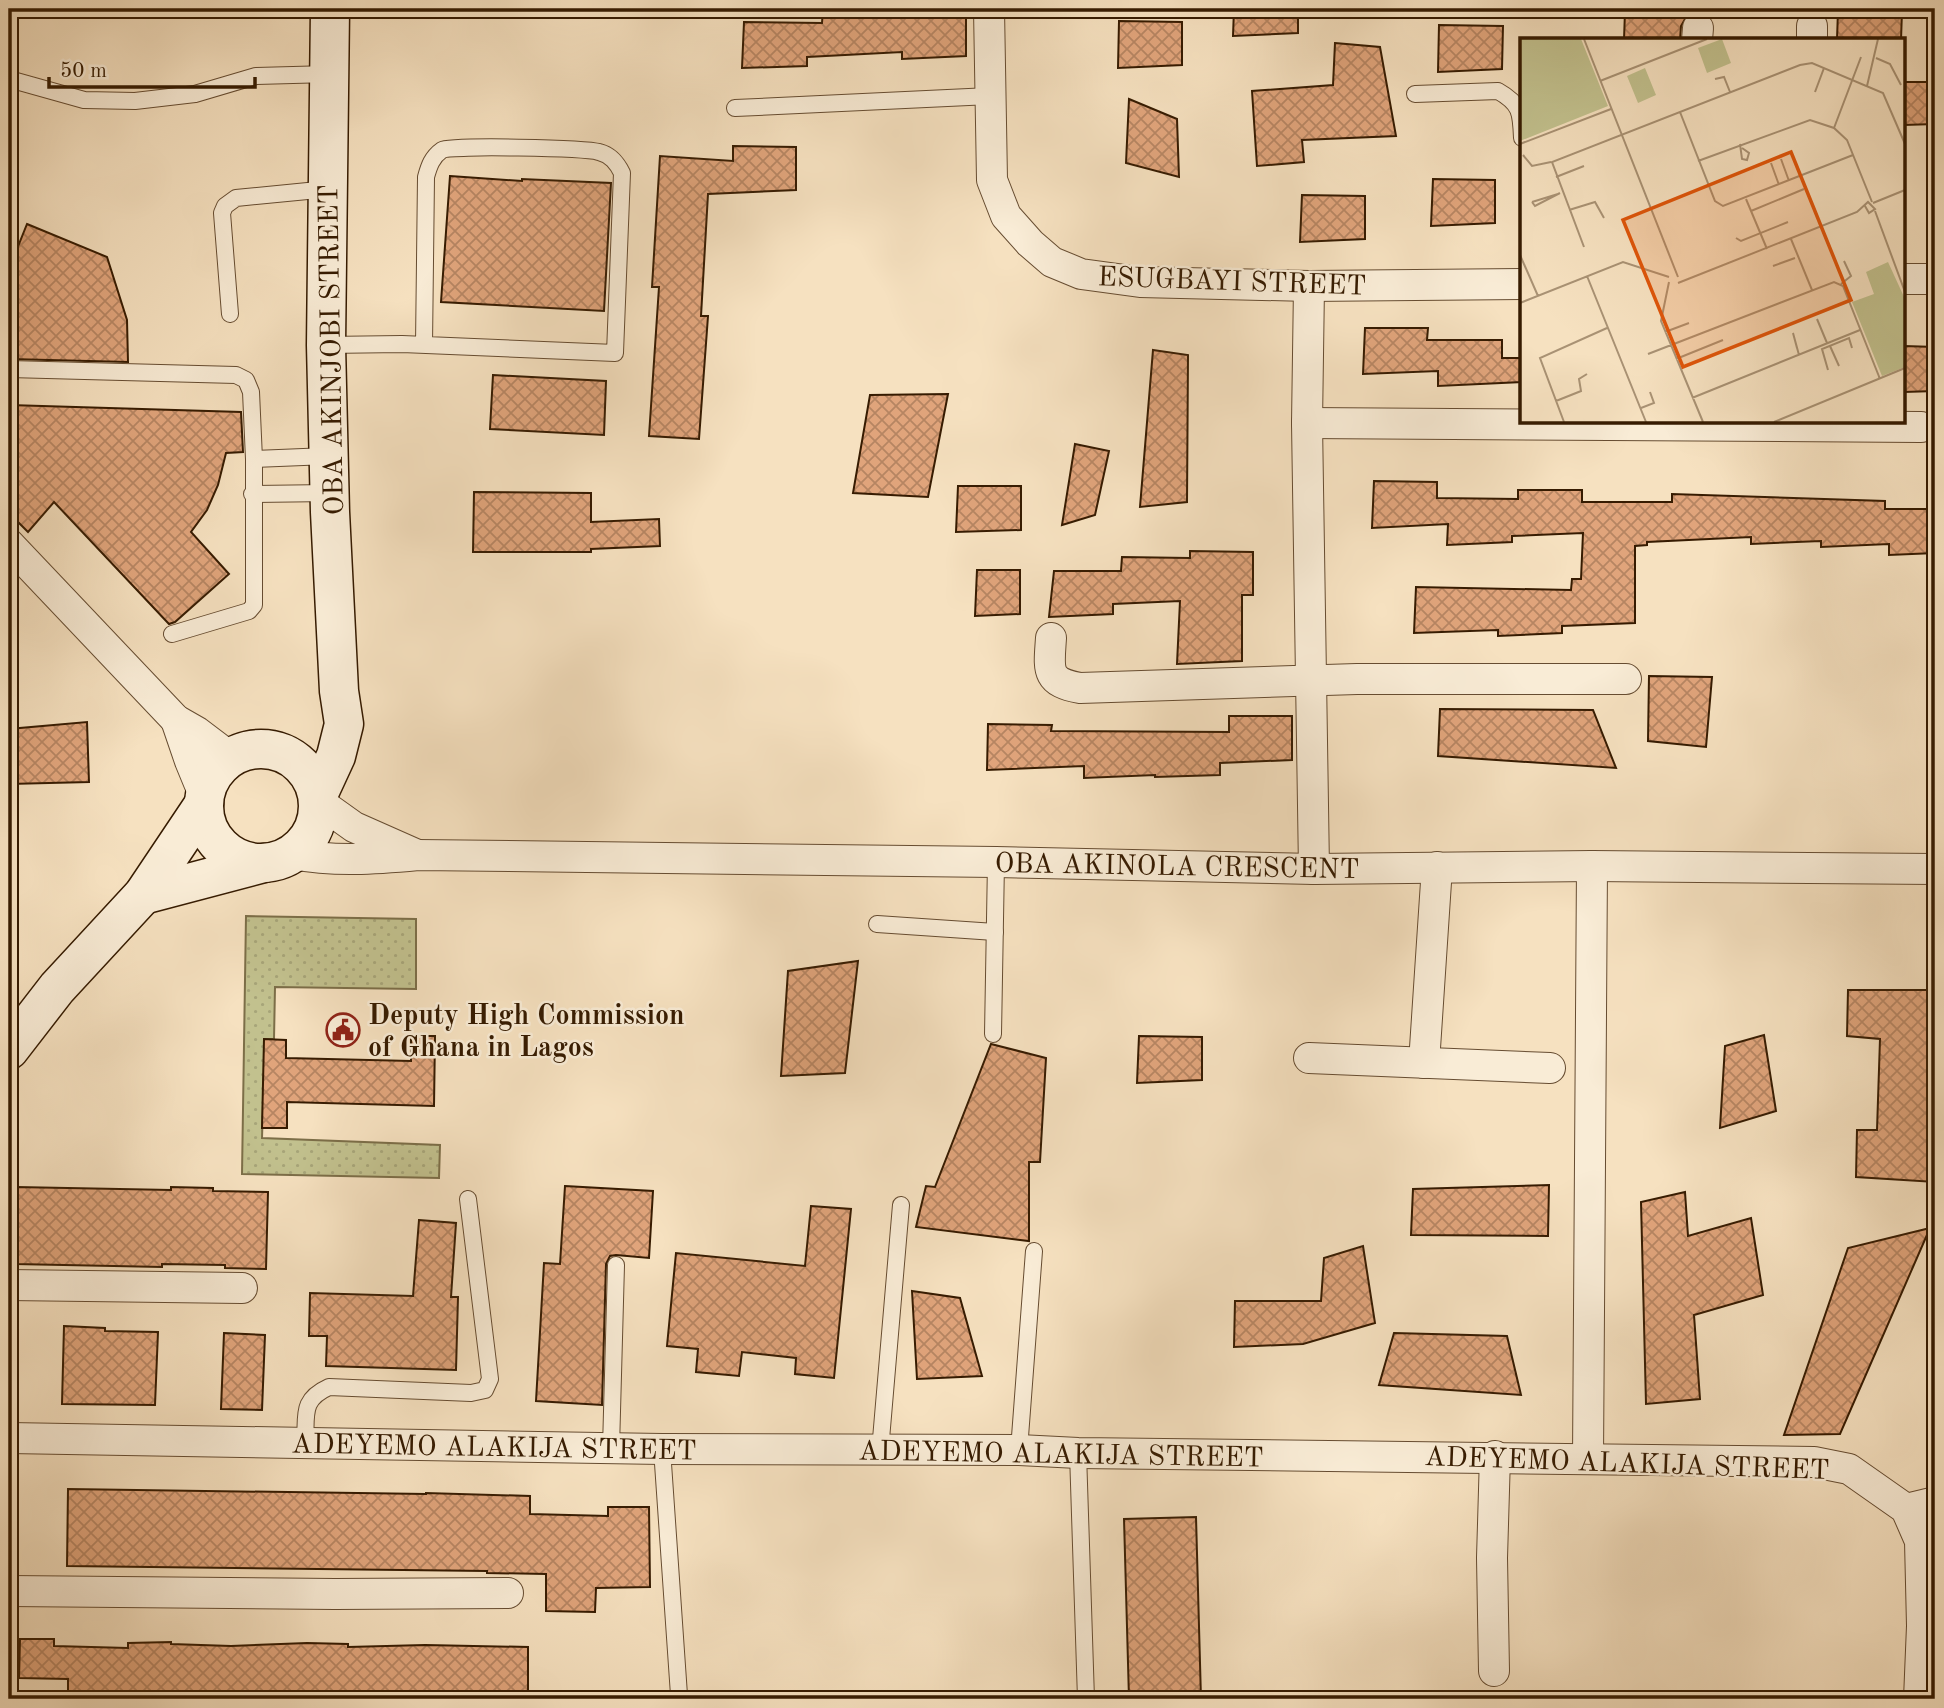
<svg xmlns="http://www.w3.org/2000/svg" width="1944" height="1708" font-family="'Old Standard TT',serif">
	<defs>
		<pattern id="green-dots" width="8" height="8" patternUnits="userSpaceOnUse" patternTransform="scale(1.75)"><rect width="8" height="8" fill="#c2c18e"/><path d="M2 2h.1M6 6h.1" fill="none" stroke="#a7a579" stroke-width="1.8" stroke-linecap="round"/></pattern>
		<pattern id="building-cross-hatch" width="8" height="8" patternUnits="userSpaceOnUse" patternTransform="scale(1.75)"><rect width="8" height="8" fill="#e0a47b"/><path d="M0 0l8 8M0 8l8-8" fill="none" stroke="#b68562"/></pattern>
	</defs>
	<rect width="100%" height="100%" fill="#f6e1c0"/>
	<filter id="stains"><feTurbulence type="fractalNoise" baseFrequency=".00286" numOctaves="4"/><feColorMatrix values="0 0 0 0 .2 0 0 0 0 .09 0 0 0 0 .02 0 0 0 .5 -.17"/></filter>
	<radialGradient id="worn" r=".72"><stop offset=".6" stop-color="#630" stop-opacity="0"/><stop offset="1" stop-color="#630" stop-opacity=".3"/></radialGradient>
	<path fill="url(#green-dots)" stroke="#7c6e48" stroke-width="2" d="M246,916L416,919V989L275,987L274,1039H265L262,1138L440,1145L439,1178L242,1174Z"/>
	<g fill="url(#building-cross-hatch)" stroke="#361b01" stroke-width="2">
		<path d="M823,9L966,14V56L902,59V52L807,57V66L742,68L744,22L822,23Z"/>
		<path d="M1234,9H1298V33L1233,36Z"/>
		<path d="M1838,10L1902,11L1901,40H1837Z"/>
		<path d="M1625,11L1688,12V14L1681,26L1680,40H1624Z"/>
		<path d="M1119,21L1182,22V65L1118,68Z"/>
		<path d="M1439,25L1503,26L1502,69L1438,72Z"/>
		<path d="M1335,43L1380,47L1396,136L1302,140L1304,162L1257,166L1252,91L1333,85Z"/>
		<path d="M1904,82H1935V124L1904,125Z"/>
		<path d="M1129,99L1177,119L1179,177L1126,163Z"/>
		<path d="M733,146L796,147V190L708,194L701,316H708L699,439L649,436L659,287H652L660,156L733,161Z"/>
		<path d="M450,176L522,181V179L611,183L604,311L441,302Z"/>
		<path d="M1433,179L1495,180V223L1431,226Z"/>
		<path d="M1302,195L1365,196V239L1300,242Z"/>
		<path d="M27,224L107,257L127,320L128,362L9,359V269Z"/>
		<path d="M1365,328H1428L1427,340H1502V358H1522V382L1438,386V371L1363,374Z"/>
		<path d="M1904,346L1935,347V391L1904,392Z"/>
		<path d="M1153,350L1188,355L1187,502L1140,507Z"/>
		<path d="M493,375L606,381L604,435L490,429Z"/>
		<path d="M948,394L928,497L853,493L870,395Z"/>
		<path d="M9,405L241,412L243,452L226,453L218,485L207,510L191,532L229,574L175,622L169,624L54,502L28,532L9,513Z"/>
		<path d="M1075,444L1109,451L1095,515L1062,525Z"/>
		<path d="M1374,481L1437,482V498L1518,499V490H1582V502H1672V494L1885,501V509H1935V553L1889,555V544L1821,547V541L1751,544V537L1647,542V545L1635,546V623L1562,626V633L1498,636V630L1414,633L1416,587L1571,590L1572,579H1581L1583,533L1512,536V542L1447,545L1448,524L1372,528Z"/>
		<path d="M958,486H1021V530L956,532Z"/>
		<path d="M474,492L591,493V522L659,519L660,546L591,549V552H473Z"/>
		<path d="M1190,551L1253,552V595H1242V661L1177,664L1180,601L1113,604V614L1049,617L1054,571H1121L1122,557L1190,558Z"/>
		<path d="M977,570H1020V614L975,616Z"/>
		<path d="M1649,676L1712,677L1706,747L1648,741Z"/>
		<path d="M1440,709L1593,710L1616,768L1438,756Z"/>
		<path d="M1229,716H1292V760L1220,763V775L1155,777V775L1084,778V766L987,770L988,724L1052,725L1051,731L1229,732Z"/>
		<path d="M87,722L89,782L9,784V729Z"/>
		<path d="M858,961L845,1073L781,1076L788,971Z"/>
		<path d="M1848,990H1935V1182L1856,1177L1857,1130H1877L1880,1039L1847,1036Z"/>
		<path d="M1764,1035L1776,1111L1720,1128L1725,1046Z"/>
		<path d="M411,1036H435L434,1106L287,1102V1128H262L264,1039L286,1040V1058L411,1061Z"/>
		<path d="M1139,1036L1202,1037V1080L1137,1083Z"/>
		<path d="M991,1044L1046,1058L1040,1162H1029V1241L916,1227L926,1186L935,1187Z"/>
		<path d="M1549,1185L1548,1236L1411,1235L1413,1189Z"/>
		<path d="M565,1186L653,1191L649,1258L616,1255L610,1256L606,1264L602,1405L536,1401L544,1263L560,1264Z"/>
		<path d="M16,1187L171,1190V1187L213,1188V1191L268,1192L266,1269L225,1268V1265L162,1264V1267L15,1264Z"/>
		<path d="M1685,1192L1688,1236L1751,1218L1763,1295L1694,1315L1700,1399L1646,1404L1641,1202Z"/>
		<path d="M811,1206L851,1209L834,1378L795,1374L796,1358L742,1352L739,1376L696,1372L698,1349L667,1346L676,1253L805,1266Z"/>
		<path d="M419,1220L456,1223L451,1297H458L456,1370L326,1366L327,1336H309L310,1293L413,1296Z"/>
		<path d="M1930,1228L1840,1434L1784,1435L1848,1248Z"/>
		<path d="M1363,1246L1375,1323L1303,1344L1234,1347L1235,1301H1321L1324,1258Z"/>
		<path d="M912,1291L960,1298L982,1376L917,1379Z"/>
		<path d="M64,1326L105,1328V1331L158,1332L155,1405L62,1404Z"/>
		<path d="M224,1333L265,1335L262,1410L221,1409Z"/>
		<path d="M1394,1333L1507,1336L1521,1395L1379,1385Z"/>
		<path d="M68,1489L426,1494V1493L530,1496V1514L608,1516V1507H649L650,1587L596,1588L595,1612L546,1611V1574L487,1573V1571L67,1566Z"/>
		<path d="M1196,1517L1201,1699H1129L1124,1519Z"/>
		<path d="M20,1639H54V1646L128,1648V1643L171,1642V1644L231,1646L307,1643L348,1644V1647L425,1645L528,1647V1699H68V1679L19,1678Z"/>
	</g>
	<g fill="none" stroke-linecap="round" stroke-linejoin="round">
		<defs>
			<g id="lane">
				<path d="M9,79L84,100L135,101L195,94L256,76L330,74"/>
				<path d="M1415,94L1498,91C1521,104 1521,113 1522,138"/>
				<path d="M735,108L990,96"/>
				<path d="M230,314L222,213L225,206L236,198L328,189"/>
				<path d="M326,345L402,344L615,353L622,173C617,163 611,155 599,152C585,148 451,145 442,150C432,157 429,166 426,177L424,345"/>
				<path d="M9,369L236,375L246,380L251,392L254,459V605L249,611L172,634"/>
				<path d="M254,459L328,456"/>
				<path d="M252,494L330,493"/>
				<path d="M877,924L995,932"/>
				<path d="M993,1034L996,862"/>
				<path d="M305,1443C307,1416 300,1400 329,1387L471,1393L485,1390L490,1379L468,1199"/>
				<path d="M611,1448L616,1265"/>
				<path d="M662,1449L679,1695"/>
				<path d="M1019,1450L1034,1251"/>
				<path d="M880,1451L901,1205"/>
				<path d="M1078,1453L1086,1699"/>
			</g>
			<g id="street">
				<path d="M989,9L992,180L1006,216L1030,243L1052,262L1081,274L1140,282L1309,286L1522,284"/>
				<path d="M1697,40L1698,28"/>
				<path d="M1812,40V26"/>
				<path d="M1904,279H1935"/>
				<path d="M1309,286L1307,423L1314,869"/>
				<path d="M1307,423L1921,427"/>
				<path d="M9,544L176,720L197,732L230,757"/>
				<path d="M1051,638C1049,669 1045,682 1080,688L1357,679H1626"/>
				<path d="M176,720L190,761L204,795"/>
				<path d="M319,802L354,827L415,854"/>
				<path d="M293,854C335,862 375,859 418,855L996,862L1314,869L1592,866L1935,869"/>
				<path d="M1309,1058L1550,1068"/>
				<path d="M1424,1063L1437,867"/>
				<path d="M9,1285L242,1288"/>
				<path d="M9,1438L662,1449L1019,1450L1078,1453L1814,1462L1849,1469L1906,1509L1920,1541L1922,1626L1919,1699"/>
				<path d="M1588,1459L1592,866"/>
				<path d="M1906,1509L1935,1502"/>
				<path d="M9,1591L335,1594L508,1593"/>
				<path d="M1494,1671L1492,1558L1495,1456"/>
			</g>
			<g id="secondary">
				<circle cx="261" cy="806" r="57"/>
				<path d="M318,795L336,756L344,724L339,691L330,512L326,345L330,9"/>
				<path d="M143,895L264,863"/>
				<path d="M9,1050L57,988L143,895L204,804"/>
			</g>
		</defs>
		<use href="#lane" stroke="#664c31" stroke-width="18"/>
		<use href="#street" stroke="#664c31" stroke-width="32"/>
		<use href="#secondary" stroke="#361b01" stroke-width="41"/>
		<use href="#lane" stroke="#f9ecd6" stroke-width="16"/>
		<use href="#street" stroke="#f9ecd6" stroke-width="30"/>
		<use href="#secondary" stroke="#f9ecd6" stroke-width="38"/>
	</g>
	<defs>
		<symbol id="civic-ring" viewBox="-11 -11 22 22"><circle r="9.5" fill="#f9ecd6" stroke="#8f2418" stroke-width="1.5"/><path d="M-.6-6.5H3V-4.5H.6V-3L4-1V1h2V6H-6V1h2V-1L-.6-3ZM-1.2 2.5V6h2.4V2.5Z" fill="#8f2418"/></symbol>
	</defs>
	<g fill-rule="evenodd">
		<use href="#civic-ring" x="324" y="1011" width="38" height="38"/>
	</g>
	<g text-anchor="middle" stroke-width="5" stroke-linejoin="round" paint-order="stroke">
		<g font-size="28" fill="#361b01" stroke="#f9ecd6">
			<text transform="translate(1232 280) rotate(2)" y="10">ESUGBAYI STREET</text>
			<text transform="translate(330 350) rotate(-91)" y="10">OBA AKINJOBI STREET</text>
			<text transform="translate(1177 865) rotate(1)" y="10">OBA AKINOLA CRESCENT</text>
			<text transform="translate(494 1446) rotate(1)" y="10">ADEYEMO ALAKIJA STREET</text>
			<text transform="translate(1061 1453) rotate(1)" y="10">ADEYEMO ALAKIJA STREET</text>
			<text transform="translate(1627 1462) rotate(2)" y="10">ADEYEMO ALAKIJA STREET</text>
		</g>
		<g font-size="28" font-weight="bold" fill="#361b01" stroke="#f9ecd6" text-anchor="start">
			<text x="368" y="1024">Deputy High Commission<tspan x="368" dy="32">of Ghana in Lagos</tspan></text>
		</g>
	</g>
	<g transform="translate(1520 38)">
		<rect width="385" height="385" fill="#f6e1c0"/>
		<path d="M0,1H61L88,68L0,103ZM202,1L211,25L187,35L178,10ZM125,30L136,57L118,65L107,38ZM368,224L385,261V329L362,338L332,264L354,256L346,234Z" fill="#c2c18e"/>
		<path fill="none" stroke="#a99274" stroke-width="2" d="M64,1L158,239M356,20L370,26L381,47M195,41L204,39L210,54M80,43L187,1M347,48L358,1M295,54L304,30M160,74L195,163L203,168L333,117M314,90L341,19M0,106L91,71M220,106L222,121L227,122L229,115L222,110M3,117L12,128L31,124M261,121L269,143M178,123L290,82L314,90L327,102L352,164M251,125L259,147M36,139L64,128M226,161L247,211M12,164L15,168L40,155M12,164L38,156M353,165L385,152M49,172L75,164L84,180M231,173L284,151M355,173L385,254M216,200L221,203L268,184M271,201L292,252M64,209L32,124L280,27L292,25L363,55L385,106M0,217L18,258M253,228L275,220M67,238L126,384M149,244L141,283L183,384M158,245L337,174L348,164L355,171L349,175L345,168M321,246L331,238L324,223M0,265L103,224L149,239M297,281L307,305M145,294L169,285M310,308L319,328M277,310L273,295L279,317M128,316L314,244L323,248L360,341M156,321L203,302M308,332L302,311L329,300L332,310M172,360L340,292M36,363L61,353L59,341L67,336M121,370L134,365L130,354M44,384L20,320L87,290M254,384L385,330"/>
		<path fill="#df560b" fill-opacity="0.15" stroke="#df560b" stroke-width="3.5" d="M271,114L331,262L163,329L103,182Z"/>
		<rect width="385" height="385" fill="none" stroke="#361b01" stroke-width="3.5"/>
	</g>
	<rect width="1944" height="1708" fill="none" stroke="#f6e1c0" stroke-width="35"/>
	<rect x="10" y="10" width="1923" height="1687" fill="none" stroke="#361b01" stroke-width="3.5"/>
	<rect x="18" y="18" width="1909" height="1673" fill="none" stroke="#361b01" stroke-width="2"/>
	<path d="M49 77v10h206v-10" fill="none" stroke="#361b01" stroke-width="3.5"/>
	<text x="60" y="77" font-size="21" fill="#361b01" stroke="#f9ecd6" stroke-width="5" paint-order="stroke">50 m</text>
	<rect width="100%" height="100%" filter="url(#stains)"/>
	<rect width="100%" height="100%" fill="url(#worn)"/>
</svg>
